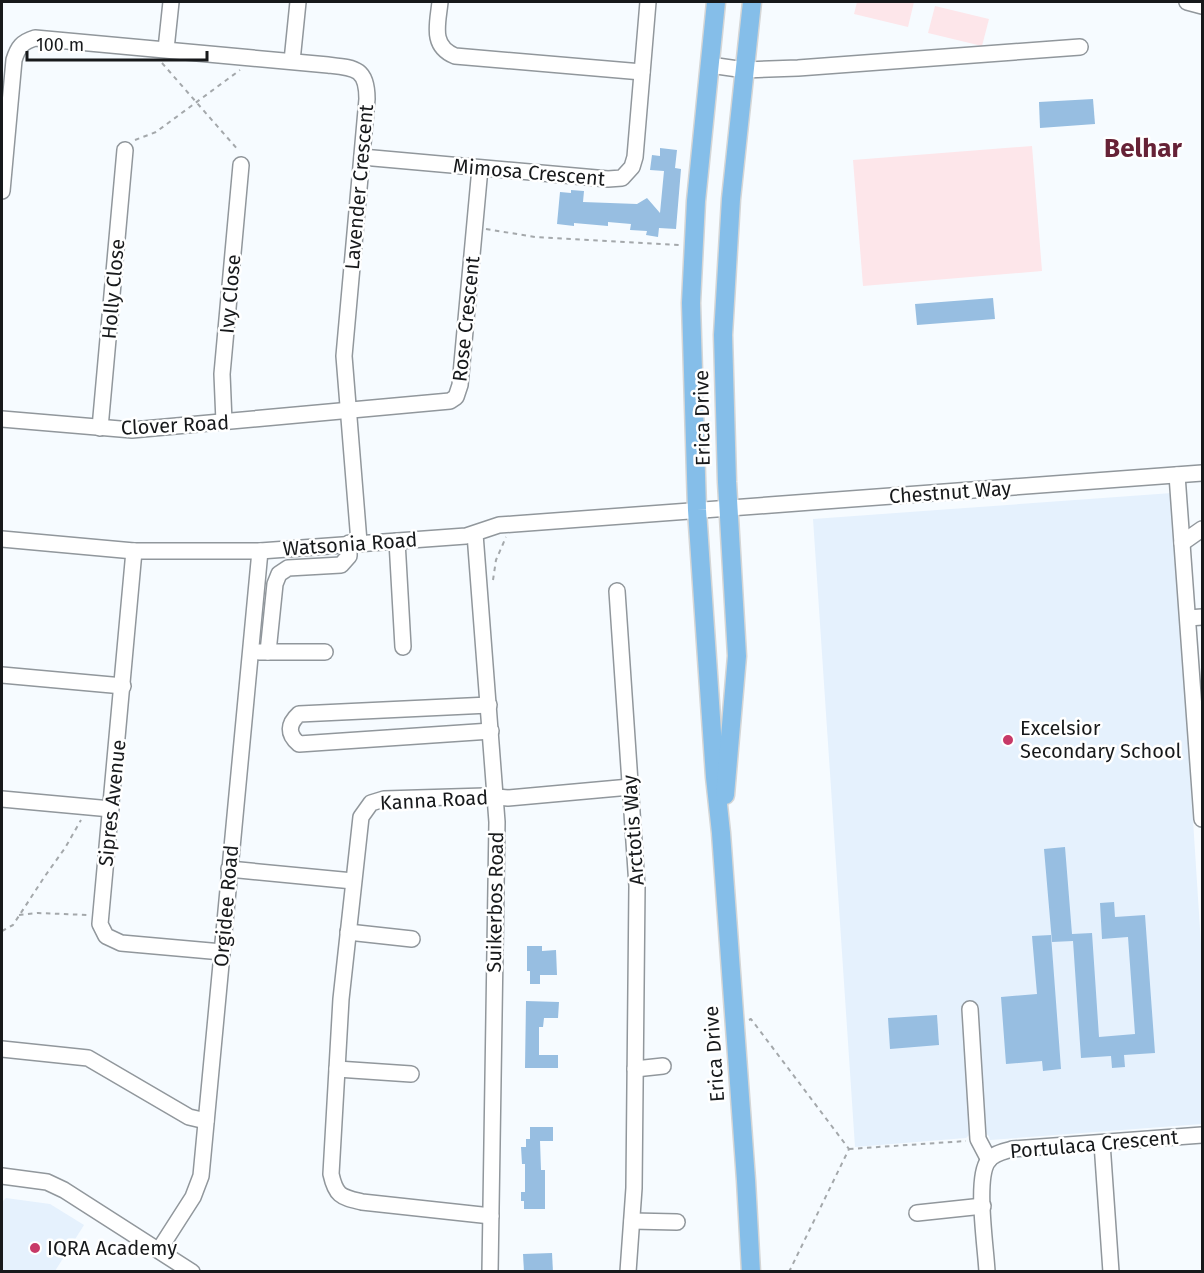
<svg xmlns="http://www.w3.org/2000/svg" width="1204" height="1273" font-family="'Fira Sans',sans-serif">
	<rect width="100%" height="100%" fill="#f6fbff"/>
	<g fill="#e5f1fd">
		<path d="M1172,493L1202,960V1124L990,1140L989,1136L982,1131L972,1132L966,1138L855,1147L813,519Z"/>
		<path d="M6,1198L50,1204L84,1225L55,1271H2V1202Z"/>
	</g>
	<g fill="#fde6ea">
		<path d="M857,2H914L908,27L854,14Z"/>
		<path d="M935,6L989,19L982,46L928,33Z"/>
		<path d="M1032,146L1042,271L863,286L853,160Z"/>
	</g>
	<g fill="#97bee1">
		<path d="M1093,99L1095,124L1040,128L1039,102Z"/>
		<path d="M660,148L677,150L675,168L681,169L676,229L659,228L658,237L646,235L647,231L630,230L631,224L608,222V226L574,223V226L557,224L560,192L571,193V190L584,191L583,202L637,204L647,198L660,213L664,171L650,170L652,155L660,156Z"/>
		<path d="M993,298L995,319L917,325L915,304Z"/>
		<path d="M1065,847L1072,934L1092,933L1099,1037L1135,1034L1128,937L1102,939L1100,903L1114,902L1115,917L1145,915L1155,1053L1124,1055L1125,1067L1112,1068L1111,1056L1081,1058L1073,941L1052,942L1044,849Z"/>
		<path d="M1051,935L1061,1069L1043,1071L1042,1061L1006,1064L1001,997L1037,994L1032,936Z"/>
		<path d="M527,946H542V951L556,950L557,975H540V984H530V971H527Z"/>
		<path d="M526,1001L559,1002L558,1018H544L543,1027H539V1055H558V1068H525Z"/>
		<path d="M937,1015L939,1045L890,1049L888,1018Z"/>
		<path d="M530,1127H553V1141H540L541,1170H545V1209H524V1201H521V1192H525V1164H522L521,1147H526V1139H530Z"/>
		<path d="M552,1253L553,1272H524L523,1254Z"/>
	</g>
	<g fill="none" stroke-linecap="round" stroke-linejoin="round">
		<defs>
			<g id="minor">
				<path d="M440,2C438,23 430,46 455,56L642,72"/>
				<path d="M1187,2L1202,6"/>
				<path d="M166,49L171,2"/>
				<path d="M292,61L298,2"/>
				<path d="M710,65L745,70L798,68L1080,47"/>
				<path d="M362,157L608,179L622,178L632,167L635,157L648,2"/>
				<path d="M2,191L14,60C18,47 22,42 35,38L328,65C355,68 367,68 367,99L344,356L359,542"/>
				<path d="M2,419L132,430L450,401L456,397L460,385L480,168"/>
				<path d="M224,422L222,374L241,165"/>
				<path d="M100,428L125,150"/>
				<path d="M1177,475L1202,819"/>
				<path d="M475,534L497,822L490,1272"/>
				<path d="M2,539L134,551H260L466,536L499,525L514,524L1202,473"/>
				<path d="M397,541L403,647"/>
				<path d="M1182,543L1202,529"/>
				<path d="M134,551L100,924L106,936L121,943L222,952"/>
				<path d="M617,591L637,886L634,1188L628,1272"/>
				<path d="M1188,618L1202,617"/>
				<path d="M259,652H325"/>
				<path d="M268,652L275,584L279,574L288,568L341,565L349,556V543"/>
				<path d="M2,675L123,686"/>
				<path d="M489,705L299,714C288,724 287,734 299,744L491,731"/>
				<path d="M2,799L111,809"/>
				<path d="M229,869L353,881"/>
				<path d="M348,932L412,939"/>
				<path d="M970,1009L978,1139L989,1160"/>
				<path d="M2,1049L88,1058L189,1117L206,1121"/>
				<path d="M337,1069L411,1074"/>
				<path d="M635,1069L663,1066"/>
				<path d="M1102,1143L1111,1272"/>
				<path d="M2,1176L47,1182L64,1190L192,1272"/>
				<path d="M917,1213L983,1206"/>
				<path d="M491,1216L362,1202C342,1197 336,1197 331,1174L341,999L361,817L371,803L384,799L485,796L508,798L630,787"/>
				<path d="M632,1221L677,1222"/>
				<path d="M159,1250L193,1197L201,1176L260,551"/>
				<path d="M987,1272C986,1248 975,1179 988,1161C994,1153 1003,1152 1012,1149L1202,1135"/>
			</g>
			<g id="major">
				<path d="M716,2L696,201L691,303L697,510L715,777L721,833L746,1180L751,1272"/>
				<path d="M725,795L737,656L727,482L723,335L731,199L752,2"/>
			</g>
		</defs>
		<use href="#minor" stroke="#91979c" stroke-width="18"/>
		<use href="#major" stroke="#d5d6d6" stroke-width="21"/>
		<g stroke="#a4a8ab" stroke-width="2" stroke-dasharray="4.5 4.5" stroke-linecap="butt">
			<path d="M162,63L239,151"/>
			<path d="M135,140L156,132L240,70"/>
			<path d="M486,229L535,237L680,245"/>
			<path d="M493,580L496,560L506,537"/>
			<path d="M19,915L38,913L88,915"/>
			<path d="M2,931L13,925L45,876L65,848L81,820"/>
			<path d="M749,1020L751,1019L849,1149"/>
			<path d="M849,1149L966,1141"/>
			<path d="M789,1272L849,1149"/>
		</g>
		<use href="#minor" stroke="#fff" stroke-width="15"/>
		<use href="#major" stroke="#85bee9" stroke-width="18"/>
	</g>
	<g fill="#c73967" stroke="#fff" stroke-width="2">
		<circle cx="1008" cy="740" r="6"/>
		<circle cx="35" cy="1248" r="6"/>
	</g>
	<g text-anchor="middle" stroke-width="5" stroke-linejoin="round" paint-order="stroke">
		<g font-size="20" fill="#17191b" stroke="#fff">
			<text transform="translate(529 172) rotate(5)" y="7">Mimosa Crescent</text>
			<text transform="translate(359 187) rotate(-85)" y="7">Lavender Crescent</text>
			<text transform="translate(113 289) rotate(-85)" y="7">Holly Close</text>
			<text transform="translate(230 294) rotate(-85)" y="7">Ivy Close</text>
			<text transform="translate(466 319) rotate(-84)" y="7">Rose Crescent</text>
			<text transform="translate(702 418) rotate(-91)" y="7">Erica Drive</text>
			<text transform="translate(175 425) rotate(-3)" y="7">Clover Road</text>
			<text transform="translate(950 492) rotate(-4)" y="7">Chestnut Way</text>
			<text transform="translate(350 544) rotate(-4)" y="7">Watsonia Road</text>
			<text transform="translate(434 800) rotate(-3)" y="7">Kanna Road</text>
			<text transform="translate(112 803) rotate(-84)" y="7">Sipres Avenue</text>
			<text transform="translate(633 830) rotate(-94)" y="7">Arctotis Way</text>
			<text transform="translate(495 902) rotate(-89)" y="7">Suikerbos Road</text>
			<text transform="translate(226 906) rotate(-85)" y="7">Orgidee Road</text>
			<text transform="translate(714 1054) rotate(-94)" y="7">Erica Drive</text>
			<text transform="translate(1094 1144) rotate(-5)" y="7">Portulaca Crescent</text>
		</g>
		<g font-size="20" fill="#17191b" stroke="#fff" text-anchor="start">
			<text x="1020" y="735">Excelsior<tspan x="1020" dy="23">Secondary School</tspan></text>
			<text x="47" y="1255">IQRA Academy</text>
		</g>
		<g font-size="26" font-weight="bold" fill="#672236" stroke="#fff">
			<text x="1143" y="157">Belhar</text>
		</g>
	</g>
	<rect width="1204" height="1273" fill="none" stroke="#17191b" stroke-width="6"/>
	<path d="M27 51v9h180v-9" fill="none" stroke="#17191b" stroke-width="3"/>
	<text x="36" y="51" font-size="18" fill="#17191b" stroke="#ffffff" stroke-width="4.5" paint-order="stroke">100 m</text>
</svg>
